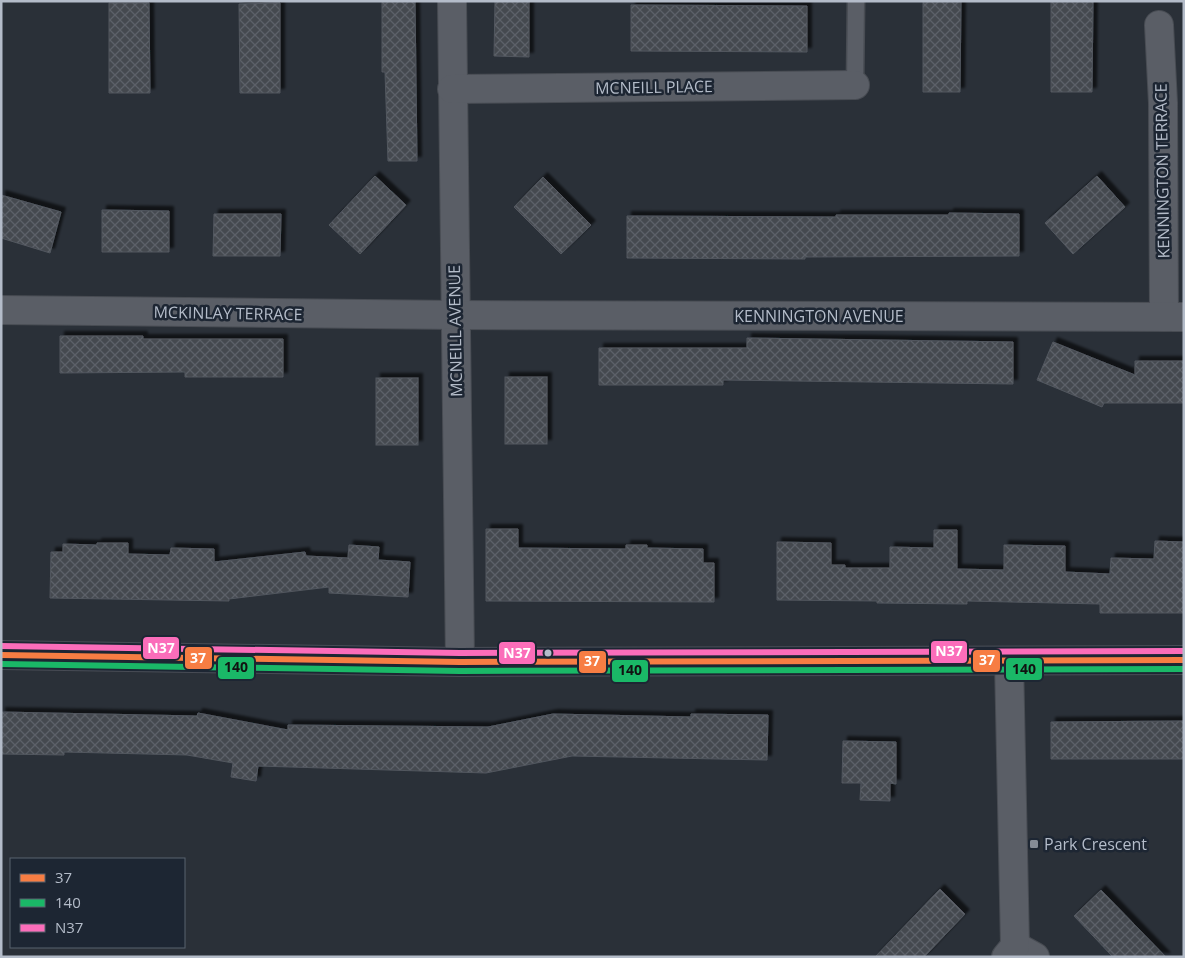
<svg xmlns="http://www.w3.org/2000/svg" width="1185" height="958" font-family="'Open Sans',sans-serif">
	<defs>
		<pattern id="building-cross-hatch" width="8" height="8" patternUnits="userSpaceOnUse" patternTransform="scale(1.25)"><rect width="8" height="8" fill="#444950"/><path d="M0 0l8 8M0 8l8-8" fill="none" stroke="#5d6168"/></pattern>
		<filter id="shadow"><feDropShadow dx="4.5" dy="-4.5" stdDeviation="1" flood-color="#0009"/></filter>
	</defs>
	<rect width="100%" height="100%" fill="#2a3038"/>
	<g fill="url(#building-cross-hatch)" stroke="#52575f" filter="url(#shadow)">
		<path d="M382,1H415L417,161H388L385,72H382Z"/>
		<path d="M495,1H529V57L494,56Z"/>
		<path d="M923,1H961L960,92H923Z"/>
		<path d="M1051,1H1093L1092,92H1051Z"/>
		<path d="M109,3H149L150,93H109Z"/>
		<path d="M280,3V93H240L239,4Z"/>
		<path d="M631,5L807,6V52L631,51Z"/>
		<path d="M375,176L406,205L360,254L329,225Z"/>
		<path d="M1097,176L1125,207L1073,254L1045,223Z"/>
		<path d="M543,177L591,225L561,254L514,207Z"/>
		<path d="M1,195L61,212L50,253L1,238Z"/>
		<path d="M102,210L169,211V252H102Z"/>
		<path d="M949,213L1019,214V256L805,257V259L627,258V216L836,217V215H949Z"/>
		<path d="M214,214H281L280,256H213Z"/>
		<path d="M60,336H143V339H283V377H185V372L60,373Z"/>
		<path d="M747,338L1013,342V384L723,380V385H599V348H747Z"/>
		<path d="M1053,342L1135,375V361H1184V403H1104L1102,407L1037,380Z"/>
		<rect x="505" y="377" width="42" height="67"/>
		<rect x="376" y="378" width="42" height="67"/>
		<path d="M486,529H518V548L626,549V545H647V548L703,549V563H714V602L486,601Z"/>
		<path d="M934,530H957V569L1004,570V545L1065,546V572L1110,574L1111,558L1154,559L1155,541L1184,542V613H1100V604L967,601V604L877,603V601L777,600V542L831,543V565H845V568H890V547L934,548Z"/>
		<path d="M97,543H128V554L170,555L171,548L214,549V562L305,552L306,556L348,558L349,545L379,547L378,560L410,562L408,597L329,593V587L229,599V601L50,598L51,552H63V544L97,545Z"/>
		<path d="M1,712L197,716L198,713L288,730V725L488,727L553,714L691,717V714L768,715L767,760L572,756L486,773L258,766L256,781L231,777L233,763L187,755L64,752V755L1,754Z"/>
		<path d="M1184,721V759H1051V722Z"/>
		<path d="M843,741L896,742V784L890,783V801L860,800L861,783H842Z"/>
		<path d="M940,889L965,914L924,957H875Z"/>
		<path d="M1101,890L1166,957H1113L1074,916Z"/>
	</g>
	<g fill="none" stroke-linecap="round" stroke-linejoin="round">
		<defs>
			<path id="lane" d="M855,85L856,1"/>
			<g id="street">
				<path d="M452,1L460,662"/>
				<path d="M1159,25L1163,103L1164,317"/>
				<path d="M452,89L855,85"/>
				<path d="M1,310L455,315L1184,317"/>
				<path d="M1015,946L1035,957"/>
				<path d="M1006,957L1015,946L1009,661"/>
			</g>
			<path id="primary" d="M1,655L460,662L1184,660"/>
		</defs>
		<use href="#lane" stroke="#484c53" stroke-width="19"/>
		<use href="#street" stroke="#484c53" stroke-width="30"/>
		<use href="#primary" stroke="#484c55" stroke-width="30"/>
		<use href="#lane" stroke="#5a5e66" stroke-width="16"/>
		<use href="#street" stroke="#5a5e66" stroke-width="28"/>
		<use href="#primary" stroke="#5c6168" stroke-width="28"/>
		<defs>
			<path id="bus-1" d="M1,655L460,662L1184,660"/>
			<path id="bus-2" d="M1,664L460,671L1184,669"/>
			<path id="bus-3" d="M1,646L460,653L1184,651"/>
		</defs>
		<use href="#bus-1" stroke="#1d2633" stroke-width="10"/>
		<use href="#bus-2" stroke="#1d2633" stroke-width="10"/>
		<use href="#bus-3" stroke="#1d2633" stroke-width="10"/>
		<use href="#bus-1" stroke="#f77d43" stroke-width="6"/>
		<use href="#bus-2" stroke="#1ab867" stroke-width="6"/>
		<use href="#bus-3" stroke="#fb6dba" stroke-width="6"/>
	</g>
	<circle fill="#b4bcc9" stroke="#1d2633" stroke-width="2" cx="548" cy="653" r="4.5"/>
	<rect fill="#848b96" stroke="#1d2633" stroke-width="2" x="1029" y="839" width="10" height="10" rx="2.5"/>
	<g text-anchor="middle" stroke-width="5" stroke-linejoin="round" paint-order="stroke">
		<g font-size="16" fill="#b4bcc9" stroke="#1d2633">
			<text transform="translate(654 87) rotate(-1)" y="6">MCNEILL PLACE</text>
			<text transform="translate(1162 171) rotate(-91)" y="6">KENNINGTON TERRACE</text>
			<text transform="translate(228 313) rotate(1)" y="6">MCKINLAY TERRACE</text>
			<text x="819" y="322">KENNINGTON AVENUE</text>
			<text transform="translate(455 331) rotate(-91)" y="6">MCNEILL AVENUE</text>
		</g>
		<g font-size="16" fill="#b4bcc9" stroke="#1d2633" text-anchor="start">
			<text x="1044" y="850">Park Crescent</text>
		</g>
	</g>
	<g stroke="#1d2633" stroke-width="2">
		<rect x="142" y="636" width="38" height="24" rx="5" fill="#fb6dba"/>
		<rect x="930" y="640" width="38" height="24" rx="5" fill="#fb6dba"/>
		<rect x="498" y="641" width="38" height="24" rx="5" fill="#fb6dba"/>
		<rect x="184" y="646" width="29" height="24" rx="5" fill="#f77d43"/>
		<rect x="972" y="649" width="29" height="24" rx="5" fill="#f77d43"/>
		<rect x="578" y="650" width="29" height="24" rx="5" fill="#f77d43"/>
		<rect x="217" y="656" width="38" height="24" rx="5" fill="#1ab867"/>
		<rect x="1005" y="657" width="38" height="24" rx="5" fill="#1ab867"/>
		<rect x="611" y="659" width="38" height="24" rx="5" fill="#1ab867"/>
	</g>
	<g font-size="14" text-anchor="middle" font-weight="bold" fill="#fff">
		<text x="161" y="653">N37</text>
		<text x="949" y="656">N37</text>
		<text x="517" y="658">N37</text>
		<text x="198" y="663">37</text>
		<text x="987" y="665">37</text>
		<text x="592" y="666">37</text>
	</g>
	<g font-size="14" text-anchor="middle" font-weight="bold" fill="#111">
		<text x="236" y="672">140</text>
		<text x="1024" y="674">140</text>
		<text x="630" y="675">140</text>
	</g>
	<rect width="1185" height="958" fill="none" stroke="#b4bcc9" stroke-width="5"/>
	<rect x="10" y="858" width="175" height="90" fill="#1d2633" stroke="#59626f"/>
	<rect x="20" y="874" width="25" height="8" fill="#f77d43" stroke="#59626f"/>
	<text x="55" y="883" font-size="15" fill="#b4bcc9">37</text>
	<rect x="20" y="899" width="25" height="8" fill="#1ab867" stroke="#59626f"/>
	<text x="55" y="908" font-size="15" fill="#b4bcc9">140</text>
	<rect x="20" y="924" width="25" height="8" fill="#fb6dba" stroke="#59626f"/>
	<text x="55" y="933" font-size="15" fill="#b4bcc9">N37</text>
</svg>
